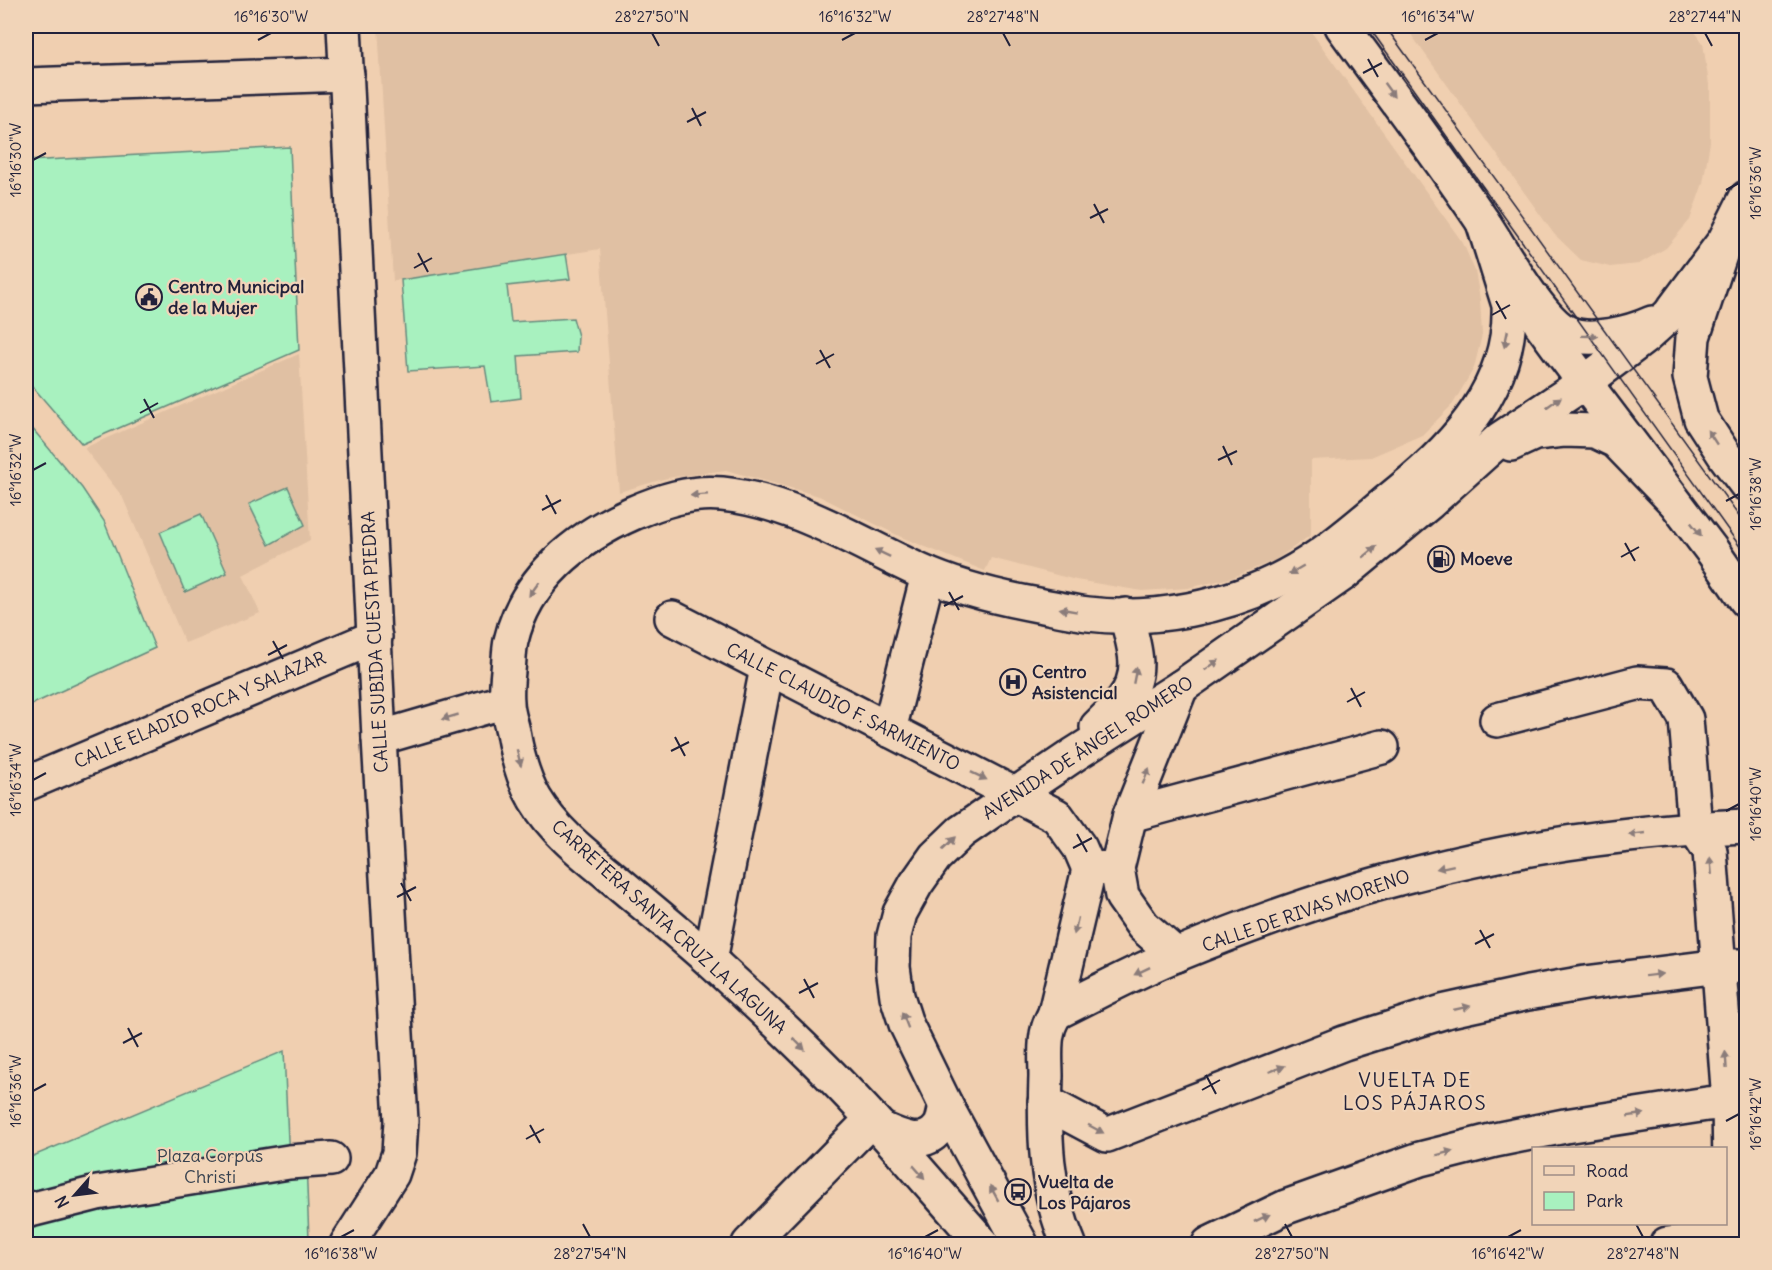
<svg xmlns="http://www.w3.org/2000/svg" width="1772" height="1270" font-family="Delius,sans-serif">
	<rect width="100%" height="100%" fill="#f0cfb0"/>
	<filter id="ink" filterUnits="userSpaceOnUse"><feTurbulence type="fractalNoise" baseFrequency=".0167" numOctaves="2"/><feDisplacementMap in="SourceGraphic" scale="12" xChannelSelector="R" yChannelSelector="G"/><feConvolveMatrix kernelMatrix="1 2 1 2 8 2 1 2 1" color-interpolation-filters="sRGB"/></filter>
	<g filter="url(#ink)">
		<g fill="#e0c0a3">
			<path d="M378,26H1307L1463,243L1475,271L1480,299L1482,335L1474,368L1453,404L1422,435L1371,457L1311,460V535L1275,560L1231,578L1188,588L1142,591L1076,580L991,558L985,571L901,537L819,496L726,470L667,478L619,492L600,249L393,281Z"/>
			<path d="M1405,26H1691L1703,43L1710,92V142L1703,183L1690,220L1666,248L1639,264L1610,267L1581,260L1554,234Z"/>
			<path d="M299,354L310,540L243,575L260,613L185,643L122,496L84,448Z"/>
		</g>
		<g fill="#a8f1bf" stroke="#658a7d" stroke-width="1.5">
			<path d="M290,147L299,350L82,444L26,379V161Z"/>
			<path d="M566,254L570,279L507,286L511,322L573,318L578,336L577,352L518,356L521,398L491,402L485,366L408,371L401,280Z"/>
			<path d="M26,421L82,488L104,521L155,648L26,707Z"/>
			<path d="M288,487L305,525L269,545L249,504Z"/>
			<path d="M201,514L227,573L185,592L160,532Z"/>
			<path d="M284,1051L289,1162L306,1160L309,1240L306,1244H26V1159Z"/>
		</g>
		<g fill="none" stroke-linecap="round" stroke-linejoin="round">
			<defs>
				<g id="minor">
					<path d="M344,26L379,738L401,1121L399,1153L392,1174L347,1244"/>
					<path d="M26,85L347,74"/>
					<path d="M1722,249L1693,337L1690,377L1701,419L1725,456L1746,484"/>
					<path d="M1532,306L1541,324L1563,354L1713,552L1746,600"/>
					<path d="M672,618L1057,816L1080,848L1089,869L1117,868"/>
					<path d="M1497,720L1637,683L1666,685L1686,719L1695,828L1710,851L1729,1101L1731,1236L1729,1244"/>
					<path d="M889,730L928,575"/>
					<path d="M379,738L506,701"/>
					<path d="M26,784L375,637"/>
					<path d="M1130,815L1382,747"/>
					<path d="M1176,955L1143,926L1122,896L1117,868L1130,815L1181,687"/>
					<path d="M710,960L767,668"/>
					<path d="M1055,1013C1096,993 1136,971 1178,954C1256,922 1337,893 1419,873C1526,845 1636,831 1746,826"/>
					<path d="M1045,1102L1107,1135L1344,1043L1446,1011L1528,993L1585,983L1720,966H1746"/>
					<path d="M26,1211L97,1193L289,1162L331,1159"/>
					<path d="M749,1244L872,1119"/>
					<path d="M1069,1244C1045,1191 1044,1134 1046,1076C1046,1063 1044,1043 1048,1030C1049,1024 1053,1018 1055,1013L1089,869"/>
					<path d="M1209,1244L1286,1207L1420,1159L1448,1152L1495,1140L1565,1126L1707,1104L1746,1101"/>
					<path d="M1667,1244L1731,1236H1746"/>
				</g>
				<g id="major">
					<path d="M1342,26C1389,91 1438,155 1483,222C1501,248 1540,321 1568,333C1590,343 1630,333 1652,323"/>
					<path d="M1511,444L1535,433L1564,430L1595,431L1616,441L1672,499"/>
					<path d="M1097,727C1106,718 1115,709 1123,700C1145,673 1134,646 1126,615"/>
					<path d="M880,1128C898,1136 922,1149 938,1129C943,1124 944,1113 946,1106"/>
					<path d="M983,1244C947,1204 912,1162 875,1122C825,1067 770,1015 715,965C680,933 642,903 606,872C580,851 553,829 535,799C523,779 517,755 513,732C511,722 507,712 507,702C506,692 507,681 508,671C509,662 509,650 511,641C525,579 578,537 633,513C661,501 690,491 722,494C793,501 857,542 920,571C955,587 1000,598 1038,605C1054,608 1071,612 1088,614C1153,622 1228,607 1286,576C1328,554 1363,521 1400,491C1458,444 1512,384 1509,305L1483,222"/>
					<path d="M1021,1244L946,1106L906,1024L897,996L893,967L894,936L900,913L916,884L935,857L961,832L1016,794L1075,754L1181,687L1343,574L1430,502L1500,439L1584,383L1646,336L1669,315L1725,240L1746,198"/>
				</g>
			</defs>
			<use href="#minor" stroke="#22223b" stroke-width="38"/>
			<use href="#major" stroke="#22223b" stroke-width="38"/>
			<use href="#minor" stroke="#f1d4b8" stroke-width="33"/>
			<use href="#major" stroke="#f1d4b8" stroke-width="33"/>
			<g stroke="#22223b" stroke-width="1.5">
				<path d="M1368,26L1746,555"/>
				<path d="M1385,26L1746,526"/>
			</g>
		</g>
		<defs><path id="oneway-solid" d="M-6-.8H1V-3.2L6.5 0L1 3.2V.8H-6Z" transform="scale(1.5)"/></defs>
		<g fill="#8a7b7a">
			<use href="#oneway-solid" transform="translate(1389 90) rotate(54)"/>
			<use href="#oneway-solid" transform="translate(1590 336) rotate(1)"/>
			<use href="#oneway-solid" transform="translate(1506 339) rotate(102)"/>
			<use href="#oneway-solid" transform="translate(1554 402) rotate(-35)"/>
			<use href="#oneway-solid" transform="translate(1712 437) rotate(-123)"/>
			<use href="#oneway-solid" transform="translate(699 495) rotate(176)"/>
			<use href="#oneway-solid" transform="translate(1696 529) rotate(52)"/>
			<use href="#oneway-solid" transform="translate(1370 552) rotate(-39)"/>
			<use href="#oneway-solid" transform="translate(882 553) rotate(-155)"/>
			<use href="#oneway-solid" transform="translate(1296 570) rotate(150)"/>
			<use href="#oneway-solid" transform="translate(534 589) rotate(126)"/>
			<use href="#oneway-solid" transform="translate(1068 610) rotate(-170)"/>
			<use href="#oneway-solid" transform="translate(1212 665) rotate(-35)"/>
			<use href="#oneway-solid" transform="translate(1135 675) rotate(-79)"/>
			<use href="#oneway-solid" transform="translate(450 717) rotate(164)"/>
			<use href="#oneway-solid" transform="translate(519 758) rotate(76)"/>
			<use href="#oneway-solid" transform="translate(979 776) rotate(26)"/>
			<use href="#oneway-solid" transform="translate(1146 776) rotate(-68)"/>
			<use href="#oneway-solid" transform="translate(1637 834) rotate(174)"/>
			<use href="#oneway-solid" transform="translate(949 843) rotate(-44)"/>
			<use href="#oneway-solid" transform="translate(1711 866) rotate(-95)"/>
			<use href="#oneway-solid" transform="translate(1445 867) rotate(168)"/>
			<use href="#oneway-solid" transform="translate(1076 926) rotate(103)"/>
			<use href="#oneway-solid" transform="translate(1142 971) rotate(154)"/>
			<use href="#oneway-solid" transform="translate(1654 975) rotate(-7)"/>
			<use href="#oneway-solid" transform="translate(1462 1008) rotate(-13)"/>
			<use href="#oneway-solid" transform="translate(905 1020) rotate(-111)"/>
			<use href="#oneway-solid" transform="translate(799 1044) rotate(45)"/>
			<use href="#oneway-solid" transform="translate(1726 1060) rotate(-94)"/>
			<use href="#oneway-solid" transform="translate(1277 1069) rotate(-21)"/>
			<use href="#oneway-solid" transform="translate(1636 1115) rotate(-9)"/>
			<use href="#oneway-solid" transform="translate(1096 1129) rotate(28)"/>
			<use href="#oneway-solid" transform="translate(1445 1153) rotate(-15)"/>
			<use href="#oneway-solid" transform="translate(919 1172) rotate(49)"/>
			<use href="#oneway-solid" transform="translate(994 1193) rotate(-119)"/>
			<use href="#oneway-solid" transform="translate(1262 1218) rotate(-25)"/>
		</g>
	</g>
	<path fill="none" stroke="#22223b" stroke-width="2" d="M652,33L659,46M1003,33L1010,46M1705,33L1712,46M258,40L271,33M842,40L855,33M1425,40L1438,33M1368,59L1378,77M1363,73L1382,63M692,108L701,126M687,122L706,112M33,160L46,153M1726,190L1739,183M1094,204L1104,223M1090,218L1108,209M418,253L428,272M414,268L432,258M1496,301L1506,319M1492,315L1510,305M820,350L830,368M816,364L834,354M144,399L154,418M140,413L158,403M1223,446L1232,465M1218,460L1237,451M33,470L46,463M546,495L556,514M1726,501L1739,494M542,510L561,500M1625,543L1635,561M1621,557L1639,547M949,592L959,610M944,606L963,596M273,641L283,659M268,655L287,645M1351,688L1361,707M1347,702L1365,692M675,737L685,756M671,751L689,742M33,780L46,773M1726,811L1739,804M1077,834L1087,852M1073,848L1092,838M401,883L411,901M397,897L416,887M1480,930L1490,948M1475,944L1494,934M804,979L814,998M799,993L818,983M128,1028L138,1047M123,1043L142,1033M1206,1075L1216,1094M1202,1090L1220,1080M33,1091L46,1084M1726,1121L1739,1114M530,1125L540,1143M526,1139L544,1129M583,1224L590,1237M1285,1224L1292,1237M1636,1224L1643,1237M341,1237L354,1230M925,1237L938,1230M1508,1237L1521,1230"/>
	<defs>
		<symbol id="civic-ring" viewBox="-11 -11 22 22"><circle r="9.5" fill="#f1d4b8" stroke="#22223b" stroke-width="1.5"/><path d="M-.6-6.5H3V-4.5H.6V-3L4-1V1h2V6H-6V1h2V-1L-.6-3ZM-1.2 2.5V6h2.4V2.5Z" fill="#22223b"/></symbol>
		<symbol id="fuel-ring" viewBox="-11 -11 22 22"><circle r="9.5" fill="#f1d4b8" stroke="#22223b" stroke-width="1.5"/><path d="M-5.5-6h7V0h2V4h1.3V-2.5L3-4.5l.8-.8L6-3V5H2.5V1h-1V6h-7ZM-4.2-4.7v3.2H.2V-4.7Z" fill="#22223b"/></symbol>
		<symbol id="hospital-ring" viewBox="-11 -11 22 22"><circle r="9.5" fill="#f1d4b8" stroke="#22223b" stroke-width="1.5"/><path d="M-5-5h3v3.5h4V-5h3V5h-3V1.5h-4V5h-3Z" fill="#22223b"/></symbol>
		<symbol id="bus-ring" viewBox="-11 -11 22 22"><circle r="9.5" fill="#f1d4b8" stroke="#22223b" stroke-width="1.5"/><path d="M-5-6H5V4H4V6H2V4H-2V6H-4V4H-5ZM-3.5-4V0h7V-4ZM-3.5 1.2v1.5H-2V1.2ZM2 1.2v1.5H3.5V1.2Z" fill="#22223b"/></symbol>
	</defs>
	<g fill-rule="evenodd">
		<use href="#civic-ring" x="134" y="282" width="30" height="30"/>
		<use href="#fuel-ring" x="1426" y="544" width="30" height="30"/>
		<use href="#hospital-ring" x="998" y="667" width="30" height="30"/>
		<use href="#bus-ring" x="1003" y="1177" width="30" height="30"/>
	</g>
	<g text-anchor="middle" stroke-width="4.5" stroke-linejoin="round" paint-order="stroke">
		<g font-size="18" font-weight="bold" fill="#22223b" stroke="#f1d4b8" text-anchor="start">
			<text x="168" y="293">Centro Municipal<tspan x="168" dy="21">de la Mujer</tspan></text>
			<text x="1460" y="565">Moeve</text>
			<text x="1032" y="678">Centro<tspan x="1032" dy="21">Asistencial</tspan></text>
			<text x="1038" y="1188">Vuelta de<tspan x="1038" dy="21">Los Pájaros</tspan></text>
		</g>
		<g font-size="18" fill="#22223b" stroke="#f1d4b8">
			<text transform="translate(375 642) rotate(-93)" y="6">CALLE SUBIDA CUESTA PIEDRA</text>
			<text transform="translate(843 707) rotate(27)" y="6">CALLE CLAUDIO F. SARMIENTO</text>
			<text transform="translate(200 710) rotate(-23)" y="6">CALLE ELADIO ROCA Y SALAZAR</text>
			<text transform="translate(1088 748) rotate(-33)" y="6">AVENIDA DE ÁNGEL ROMERO</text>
			<text transform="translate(1306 911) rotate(-19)" y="6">CALLE DE RIVAS MORENO</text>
			<text transform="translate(669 927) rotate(42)" y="6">CARRETERA SANTA CRUZ LA LAGUNA</text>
		</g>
		<g font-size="18" fill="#36414f" stroke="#f1d4b8">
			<text x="210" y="1162">Plaza Corpus<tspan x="210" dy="21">Christi</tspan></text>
		</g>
		<g font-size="20" letter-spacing="1.5" fill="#22223b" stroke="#f1d4b8">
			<text x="1415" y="1087">VUELTA DE<tspan x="1415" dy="23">LOS PÁJAROS</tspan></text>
		</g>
	</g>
	<rect width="1772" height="1270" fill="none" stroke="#f1d4b8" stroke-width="66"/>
	<rect x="1532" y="1147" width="195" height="78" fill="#f1d4b8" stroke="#9e8d86" stroke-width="1.5"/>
	<rect x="1544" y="1166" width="30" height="9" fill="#f1d4b8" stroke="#9e8d86" stroke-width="1.5"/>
	<text x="1586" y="1177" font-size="18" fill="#22223b">Road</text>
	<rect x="1544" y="1192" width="30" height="18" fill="#a8f1bf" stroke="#9e8d86" stroke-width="1.5"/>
	<text x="1586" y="1207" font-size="18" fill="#22223b">Park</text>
	<g transform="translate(75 1195) rotate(242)" stroke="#f1d4b8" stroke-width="4.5" paint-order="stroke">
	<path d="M0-4.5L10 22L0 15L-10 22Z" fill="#22223b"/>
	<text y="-9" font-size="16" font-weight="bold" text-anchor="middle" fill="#22223b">N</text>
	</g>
	<rect x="33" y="33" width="1706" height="1204" fill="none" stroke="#22223b" stroke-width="2"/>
	<g font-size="15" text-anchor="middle" fill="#22223b">
		<text x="271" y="22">16°16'30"W</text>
		<text x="652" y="22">28°27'50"N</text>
		<text x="855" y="22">16°16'32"W</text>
		<text x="1003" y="22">28°27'48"N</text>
		<text x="1438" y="22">16°16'34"W</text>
		<text x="1705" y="22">28°27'44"N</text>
		<text transform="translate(16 160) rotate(-90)" y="5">16°16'30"W</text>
		<text transform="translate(1756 183) rotate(-90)" y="5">16°16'36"W</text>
		<text transform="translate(16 470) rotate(-90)" y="5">16°16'32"W</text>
		<text transform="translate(1756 494) rotate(-90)" y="5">16°16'38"W</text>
		<text transform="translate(16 780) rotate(-90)" y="5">16°16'34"W</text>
		<text transform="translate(1756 804) rotate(-90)" y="5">16°16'40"W</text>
		<text transform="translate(16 1091) rotate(-90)" y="5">16°16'36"W</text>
		<text transform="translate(1756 1114) rotate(-90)" y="5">16°16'42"W</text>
		<text x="341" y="1259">16°16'38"W</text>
		<text x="590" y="1259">28°27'54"N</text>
		<text x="925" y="1259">16°16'40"W</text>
		<text x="1292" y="1259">28°27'50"N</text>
		<text x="1508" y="1259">16°16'42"W</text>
		<text x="1643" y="1259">28°27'48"N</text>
	</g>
</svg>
